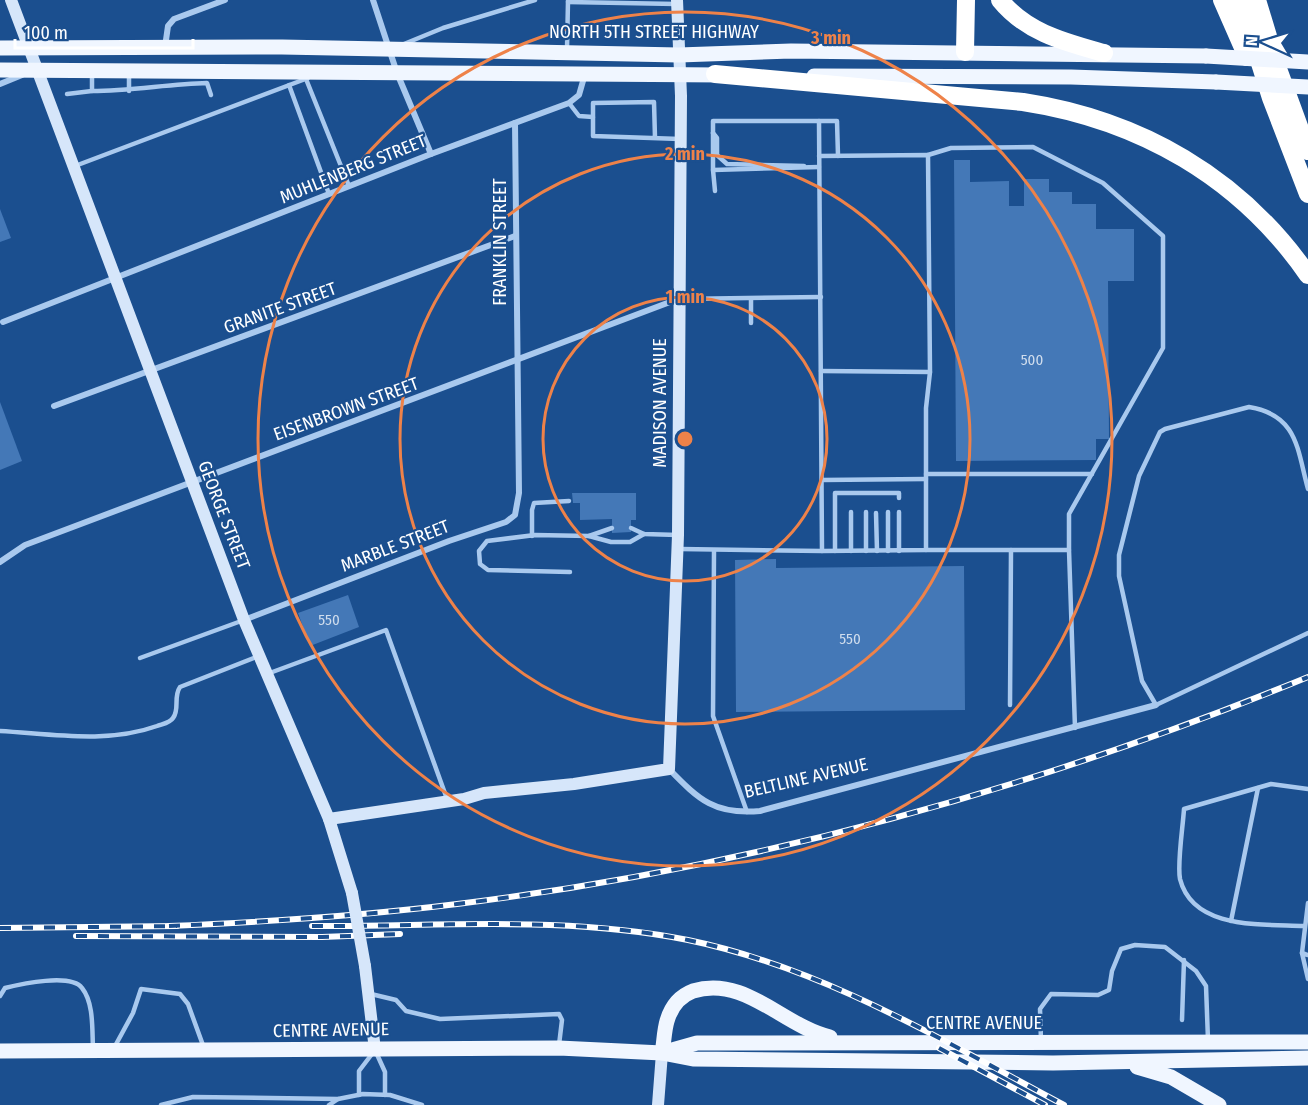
<svg xmlns="http://www.w3.org/2000/svg" width="1308" height="1105" font-family="'Fira Sans Condensed',sans-serif">
	<rect width="100%" height="100%" fill="#1b4f8f"/>
	<g fill="#4478b7">
		<path d="M954,160H970V182L1009,181V206H1024V179H1049V192H1072V204H1096V229H1134V281H1108L1109,439H1096V460L956,461Z"/>
		<path d="M0,209L11,238L0,242Z"/>
		<path d="M0,402L22,461L0,470Z"/>
		<path d="M572,493H636V520H631V532L612,533V519L580,520V503H573Z"/>
		<path d="M776,559V568L964,566L965,710L736,712L735,560Z"/>
		<path d="M348,595L359,627L310,646L298,613Z"/>
	</g>
	<g fill="none" stroke-linecap="round" stroke-linejoin="round">
		<g stroke="#a9c9ee" stroke-width="4.5">
			<path d="M568,2L676,4"/>
			<path d="M404,44L443,28L535,0"/>
			<path d="M567,49L568,1"/>
			<path d="M92,73V91C131,91 168,84 207,83L211,95"/>
			<path d="M306,79L349,186"/>
			<path d="M289,85L329,194"/>
			<path d="M129,91V73"/>
			<path d="M67,94L92,91"/>
			<path d="M569,103L579,116L593,117"/>
			<path d="M713,133L717,138V155L727,164L804,166"/>
			<path d="M655,138L654,102L593,103V136L680,139"/>
			<path d="M928,155L951,148L1033,147L1103,183L1163,236V348L1069,514V550"/>
			<path d="M819,156L928,155L930,372L926,408V550L822,551"/>
			<path d="M75,166L308,78"/>
			<path d="M819,167L713,170V121H837L838,156"/>
			<path d="M713,170L715,191"/>
			<path d="M680,299L821,297"/>
			<path d="M751,323V300"/>
			<path d="M821,371L930,372"/>
			<path d="M926,474H1092"/>
			<path d="M822,480L926,479"/>
			<path d="M1308,489C1297,449 1298,415 1249,407L1165,429L1160,432L1139,476L1119,555V576L1142,681L1156,705L1308,633"/>
			<path d="M851,512V551"/>
			<path d="M866,512V551"/>
			<path d="M888,512V551"/>
			<path d="M899,512V551"/>
			<path d="M876,513L877,551"/>
			<path d="M631,528L644,534L678,535"/>
			<path d="M532,536V510L534,503L569,501"/>
			<path d="M589,536L612,528"/>
			<path d="M680,549L822,551L819,121"/>
			<path d="M926,550H1069L1075,728"/>
			<path d="M714,551L713,716L747,812"/>
			<path d="M835,551V493H899V498"/>
			<path d="M570,572L488,570L480,564L479,551L487,541L535,535L589,536L611,542H630L644,534"/>
			<path d="M140,658L244,620"/>
			<path d="M267,674L386,630L447,799"/>
			<path d="M1010,705L1011,550"/>
			<path d="M0,731C52,734 107,744 157,726C162,724 170,723 173,718C180,709 173,697 180,687L259,656"/>
			<path d="M1231,921L1258,788"/>
			<path d="M1304,926C1262,924 1193,930 1180,879C1177,864 1183,826 1184,809L1271,784L1308,789"/>
			<path d="M1302,953L1308,903"/>
			<path d="M1308,955L1302,953L1308,979"/>
			<path d="M371,994L396,1000L406,1011L440,1019L559,1014L562,1020L559,1045"/>
			<path d="M0,996L5,988C21,984 71,973 82,988C94,1003 92,1030 93,1048"/>
			<path d="M1182,1020L1184,960"/>
			<path d="M1041,1041L1040,1009L1051,994L1098,995L1109,990L1112,971L1121,949L1135,945L1165,947L1196,971L1206,986L1208,1040"/>
			<path d="M114,1048L133,1013L141,989L180,994L188,1004L204,1048"/>
			<path d="M359,1095V1071L375,1050L385,1072V1095"/>
			<path d="M161,1105L193,1097L338,1099L363,1094L390,1095L422,1105"/>
			<path d="M329,1105L338,1099"/>
		</g>
		<g stroke="#a9c9ee" stroke-width="6">
			<path d="M373,0L397,73L431,154"/>
			<path d="M165,47L168,26L174,19L225,0"/>
			<path d="M0,84L22,75"/>
			<path d="M3,322L431,154L569,103L579,95L585,74"/>
			<path d="M54,406L515,236"/>
			<path d="M0,562L25,545L678,299"/>
			<path d="M244,620L449,541L506,522L515,515L519,493L515,123"/>
			<path d="M669,769C699,800 715,815 760,811L1156,705"/>
		</g>
		<g stroke="#d6e6fa" stroke-width="12">
			<path d="M11,0L244,620L329,819L352,893"/>
			<path d="M329,819L464,799L484,793L574,784L669,769L678,535L681,96L677,0"/>
			<path d="M365,966L375,1050"/>
			<path d="M658,1105L662,1053"/>
		</g>
		<g stroke="#f0f6ff" stroke-width="15">
			<path d="M0,48L282,47L679,55L791,51L1206,56"/>
			<path d="M0,70L724,75"/>
			<path d="M814,76L1071,77L1216,82"/>
			<path d="M0,1051L559,1048L662,1053L693,1059L1053,1063L1308,1058"/>
			<path d="M665,1052L697,1043L1308,1042"/>
			<path d="M662,1053C664,1043 664,1031 667,1021C671,1007 680,996 693,991C745,975 783,1026 830,1037"/>
			<path d="M1137,1067L1171,1077L1219,1105"/>
		</g>
		<g stroke="#fff" stroke-width="18">
			<path d="M1000,0C1027,33 1065,42 1104,53"/>
			<path d="M1222,0L1247,57"/>
			<path d="M1240,0L1271,98L1308,194"/>
			<path d="M1257,0L1277,66L1308,151"/>
			<path d="M965,52L966,0"/>
			<path d="M715,74L1023,102C1140,120 1240,177 1308,275"/>
		</g>
		<defs>
			<g id="rail">
				<path d="M169,926C265,922 361,916 457,904C750,868 1035,789 1308,677"/>
				<path d="M312,926C437,927 565,915 688,940C824,968 943,1041 1064,1105"/>
				<path d="M0,928L177,926"/>
				<path d="M76,936L322,937L400,934"/>
				<path d="M939,1048L1045,1105"/>
			</g>
		</defs>
		<use href="#rail" stroke="#fff" stroke-width="6"/>
		<use href="#rail" stroke="#1b4f8f" stroke-width="4" stroke-dasharray="11" stroke-linecap="butt"/>
		<path stroke="#d6e6fa" stroke-width="12" d="M352,893L365,966"/>
		<g stroke="#f0f6ff" stroke-width="15">
			<path d="M1206,56L1308,62"/>
			<path d="M1216,82L1308,87"/>
		</g>
	</g>
	<g fill="none" stroke="#ee8249" stroke-width="3">
		<circle cx="685" cy="439" r="142"/>
		<circle cx="685" cy="439" r="285"/>
		<circle cx="685" cy="439" r="427"/>
	</g>
	<g text-anchor="middle" stroke-width="4.5" stroke-linejoin="round" paint-order="stroke">
		<g font-size="15" fill="#d0dded">
			<text x="1032" y="365">500</text>
			<text x="329" y="625">550</text>
			<text x="850" y="644">550</text>
		</g>
		<g font-size="18" fill="#fff" stroke="#1b4f8f">
			<text x="654" y="38">NORTH 5TH STREET HIGHWAY</text>
			<text transform="translate(353 169) rotate(-22)" y="6">MUHLENBERG STREET</text>
			<text transform="translate(500 242) rotate(-90)" y="6">FRANKLIN STREET</text>
			<text transform="translate(280 308) rotate(-20)" y="6">GRANITE STREET</text>
			<text transform="translate(660 403) rotate(-90)" y="6">MADISON AVENUE</text>
			<text transform="translate(346 409) rotate(-20)" y="6">EISENBROWN STREET</text>
			<text transform="translate(224 515) rotate(69)" y="6">GEORGE STREET</text>
			<text transform="translate(395 546) rotate(-21)" y="6">MARBLE STREET</text>
			<text transform="translate(806 778) rotate(-13)" y="6">BELTLINE AVENUE</text>
			<text x="984" y="1029">CENTRE AVENUE</text>
			<text transform="translate(331 1030) rotate(-1)" y="6">CENTRE AVENUE</text>
		</g>
	</g>
	<circle cx="685" cy="439" r="9" fill="#ee8249" stroke="#1b4f8f" stroke-width="3"/>
	<g font-size="18" text-anchor="middle" font-weight="bold" fill="#ee8249" stroke="#1b4f8f" stroke-width="4.5" stroke-linejoin="round" paint-order="stroke">
		<text x="831" y="44">3 min</text>
		<text x="685" y="160">2 min</text>
		<text x="685" y="303">1 min</text>
	</g>
	<g transform="translate(1266 42) rotate(274)" stroke="#1b4f8f" stroke-width="4.5" paint-order="stroke">
	<path d="M0-4.5L10 22L0 15L-10 22Z" fill="#ffffff"/>
	<text y="-9" font-size="16" font-weight="bold" text-anchor="middle" fill="#ffffff">N</text>
	</g>
	<path d="M15 39v9h178v-9" fill="none" stroke="#ffffff" stroke-width="3"/>
	<text x="24" y="39" font-size="18" fill="#ffffff" stroke="#1b4f8f" stroke-width="4.5" paint-order="stroke">100 m</text>
</svg>
